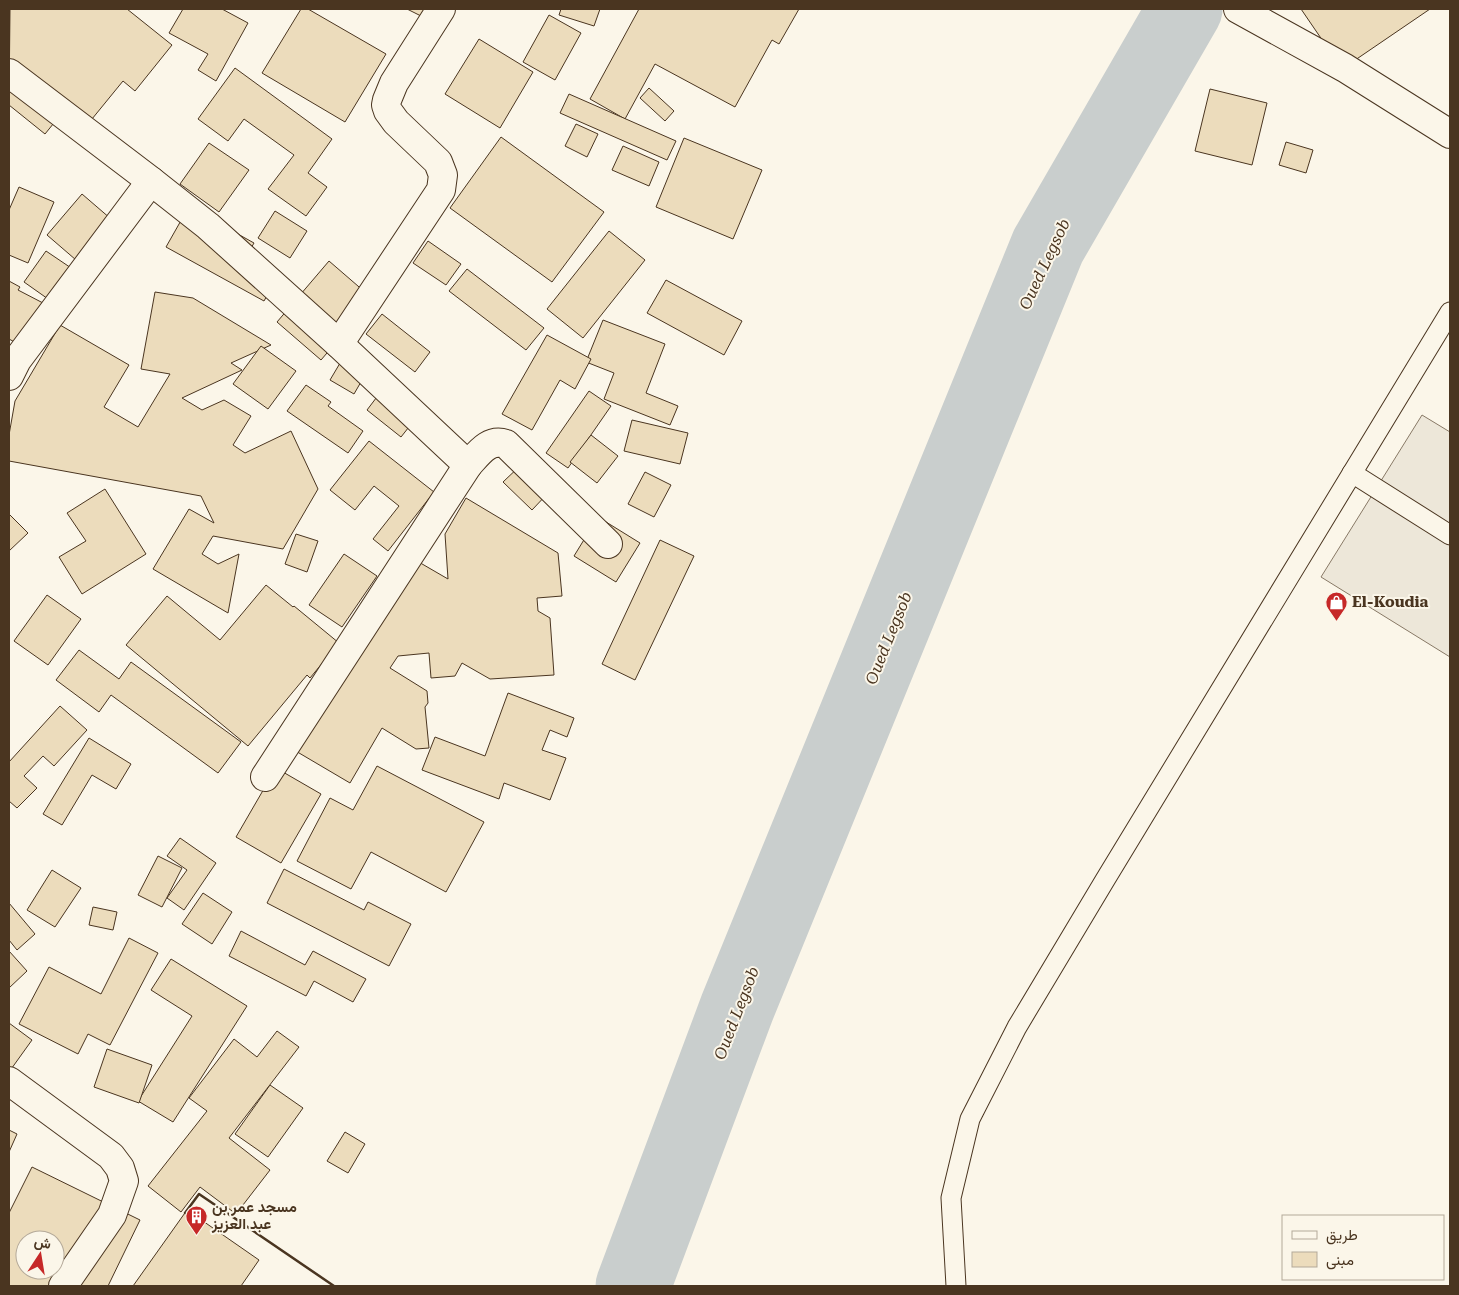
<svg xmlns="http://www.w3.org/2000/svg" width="1459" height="1295" font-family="'Roboto Serif',Vazirmatn,serif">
	<rect width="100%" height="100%" fill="#fbf6e9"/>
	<path fill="#ede7d9" stroke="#887966" d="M1422,415L1450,432V657L1321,577Z"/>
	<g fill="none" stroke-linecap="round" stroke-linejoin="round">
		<path stroke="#c9cecd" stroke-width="75" d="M633,1286L737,1008L1048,246L1185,9"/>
	</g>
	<g fill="#ecdcbc" stroke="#4a3520" fill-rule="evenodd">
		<path d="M10,9H127L172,45L135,91L123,81L83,130L62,113L45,134L9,105Z"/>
		<path d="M183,9H222L248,23L216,81L198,70L208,54L169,33Z"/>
		<path d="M301,9H308L386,54L345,122L262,73Z"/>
		<path d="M407,9H425L421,16Z"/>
		<path d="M561,9H600L594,26L559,15Z"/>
		<path d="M639,9H799L779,44L772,40L735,107L655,64L625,119L590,99Z"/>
		<path d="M1301,9H1430L1342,69Z"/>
		<path d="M549,15L581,33L555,80L523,62Z"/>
		<path d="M479,39L533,72L500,128L445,94Z"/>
		<path d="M235,68L332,139L308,173L327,187L306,216L268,189L294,155L244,119L228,141L198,119Z"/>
		<path d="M649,88L674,111L665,121L640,98Z"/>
		<path d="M1210,89L1267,103L1252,165L1195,151Z"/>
		<path d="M569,94L676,141L667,160L560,113Z"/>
		<path d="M576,124L598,134L587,157L565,146Z"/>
		<path d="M501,137L604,212L552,282L450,208Z"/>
		<path d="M684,138L762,170L733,239L656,207Z"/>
		<path d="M1286,142L1313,150L1306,173L1279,165Z"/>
		<path d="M209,143L249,170L219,212L180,184Z"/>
		<path d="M623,146L659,162L649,186L612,170Z"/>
		<path d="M19,187L54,202L28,263L9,255V210Z"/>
		<path d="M82,194L118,225L83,266L47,235Z"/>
		<path d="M275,211L307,231L290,258L258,238Z"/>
		<path d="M183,217L227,228L254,243L240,267L273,285L264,301L166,247Z"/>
		<path d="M609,231L645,260L583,338L547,309Z"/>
		<path d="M428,241L461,264L446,285L413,263Z"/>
		<path d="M46,251L80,274L58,306L24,282Z"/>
		<path d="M329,261L373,299L321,360L277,322Z"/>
		<path d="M467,269L544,328L526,350L449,291Z"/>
		<path d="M666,280L742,321L724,355L647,313Z"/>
		<path d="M9,281L20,287L18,290L43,303L20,345L9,339Z"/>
		<path d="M155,292L193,298L271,345L231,363L242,370L182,398L202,410L224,400L251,416L233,445L245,453L291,431L318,489L283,549L213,536L202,554L218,564L239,554L228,613L153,569L189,509L214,523L201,496L9,461V435L15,401L60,325L129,365L104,407L138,427L170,374L141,369Z"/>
		<path d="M382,314L430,352L415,372L366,334Z"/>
		<path d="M603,320L665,344L646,393L678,406L670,425L604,399L614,373L586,362Z"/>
		<path d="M547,335L591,359L575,389L560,380L532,430L502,414Z"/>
		<path d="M261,346L296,371L268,409L233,384Z"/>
		<path d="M346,353L369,368L354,394L330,380Z"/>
		<path d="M306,385L331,402L328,406L363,431L348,453L287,411Z"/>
		<path d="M386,385L420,413L401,437L367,410Z"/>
		<path d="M589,391L611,406L568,468L546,453Z"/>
		<path d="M632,420L688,433L680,464L624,451Z"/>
		<path d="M591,435L618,456L597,483L570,462Z"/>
		<path d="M369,441L434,492L388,551L373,539L399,506L374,486L355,510L330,490Z"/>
		<path d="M522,464L549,492L532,510L503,482Z"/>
		<path d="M645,472L671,485L654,517L628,504Z"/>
		<path d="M105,489L146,554L82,594L59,557L86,541L67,513Z"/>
		<path d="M466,498L558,553L562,596L537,598L538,611L550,618L554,675L490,679L462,663L455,676L431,678L429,653L398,656L390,668L427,691L428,703L425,707L429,748L416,749L382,728L350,783L294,750L417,561L448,579L445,534Z"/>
		<path d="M9,514L28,533L9,551Z"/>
		<path d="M598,517L640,543L616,582L574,556Z"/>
		<path d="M296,534L318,541L307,572L285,564Z"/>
		<path d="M660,540L694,556L635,680L602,664Z"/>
		<path d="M344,554L377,576L342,627L309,605Z"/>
		<path d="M266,585L293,607L294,606L339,643L310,678L307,675L248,746L126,645L167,596L220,640Z"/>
		<path d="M47,595L81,619L48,665L14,641Z"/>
		<path d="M79,650L119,679L131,662L241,742L218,773L111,695L99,712L56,680Z"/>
		<path d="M508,693L574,718L567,737L550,730L542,750L566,758L550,800L504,783L499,799L422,770L435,737L485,756Z"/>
		<path d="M60,706L87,730L54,766L43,756L24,776L37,788L17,808L9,801V762Z"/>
		<path d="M89,738L131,764L116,789L92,775L62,825L43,814Z"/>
		<path d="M377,766L484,822L446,892L371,852L351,889L297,861L330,798L353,810Z"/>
		<path d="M276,768L321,794L281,863L236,837Z"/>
		<path d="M180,838L216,863L184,910L167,898L187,870L167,856Z"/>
		<path d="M158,856L182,868L162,907L138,895Z"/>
		<path d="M284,869L364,910L368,902L411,924L389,966L267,903Z"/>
		<path d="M52,870L81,888L55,927L27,910Z"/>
		<path d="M203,893L232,912L212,944L182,924Z"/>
		<path d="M9,903L35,934L17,950L9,940Z"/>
		<path d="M93,907L117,912L113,930L89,925Z"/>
		<path d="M241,931L305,965L313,951L366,979L353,1002L314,981L306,996L229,956Z"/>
		<path d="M129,938L158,953L110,1045L88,1034L78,1054L19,1024L49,967L101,994Z"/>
		<path d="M9,951L27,971L9,988Z"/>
		<path d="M171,959L247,1006L173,1122L138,1101L192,1016L151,990Z"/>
		<path d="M9,1023L32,1040L9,1072Z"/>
		<path d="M277,1031L299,1047L229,1138L270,1170L236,1214L200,1187L181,1212L148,1186L207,1111L189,1098L234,1039L257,1057Z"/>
		<path d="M107,1049L152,1065L139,1103L94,1087Z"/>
		<path d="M270,1085L303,1108L268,1157L235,1134Z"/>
		<path d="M9,1130L17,1134L9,1152Z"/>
		<path d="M345,1132L365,1144L348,1173L327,1161Z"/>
		<path d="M32,1167L140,1220L108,1286H9V1213ZM25,1240H55V1270H25Z"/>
		<path d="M187,1210L259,1260L241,1286H133Z"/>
	</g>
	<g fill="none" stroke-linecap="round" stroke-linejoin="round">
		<defs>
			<g id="service">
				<path d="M1352,473L1450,535"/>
				<path d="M956,1286L951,1198L970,1119L1017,1027L1105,880L1450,312"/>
			</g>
			<g id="minor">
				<path d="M9,73L151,181L208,226L339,344L468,465C479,453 489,438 506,444L608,544"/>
				<path d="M339,344L441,190L443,175L438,162L396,122L388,111L386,105L387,100L394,83L441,9"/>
				<path d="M9,376L17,360L151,181"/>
				<path d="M265,777L468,465"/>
				<path d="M9,1081L111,1156L120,1168L124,1181L112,1215L63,1286"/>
			</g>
			<path id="primary" d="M1238,9L1345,68L1450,134"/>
		</defs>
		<use href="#service" stroke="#4a3520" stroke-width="21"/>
		<use href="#minor" stroke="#4a3520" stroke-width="30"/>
		<use href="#primary" stroke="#4a3520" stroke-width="30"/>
		<use href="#service" stroke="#fbf6e9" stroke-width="19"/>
		<use href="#minor" stroke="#fbf6e9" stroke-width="28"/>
		<use href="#primary" stroke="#fbf6e9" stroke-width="28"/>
		<path stroke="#4a3520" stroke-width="2.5" d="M185,1213L199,1194L334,1286"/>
	</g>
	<defs>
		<symbol id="shop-pin" viewBox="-11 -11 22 30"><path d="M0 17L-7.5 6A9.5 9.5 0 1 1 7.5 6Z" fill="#c62828" stroke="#fbf6e9"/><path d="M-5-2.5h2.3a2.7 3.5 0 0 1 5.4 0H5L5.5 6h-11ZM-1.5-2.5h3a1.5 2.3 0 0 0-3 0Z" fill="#fff"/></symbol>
		<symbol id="building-pin" viewBox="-11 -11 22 30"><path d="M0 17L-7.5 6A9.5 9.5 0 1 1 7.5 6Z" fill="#c62828" stroke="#fbf6e9"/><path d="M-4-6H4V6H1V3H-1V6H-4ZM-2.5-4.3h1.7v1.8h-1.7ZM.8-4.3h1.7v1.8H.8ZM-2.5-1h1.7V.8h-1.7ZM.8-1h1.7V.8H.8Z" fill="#fff"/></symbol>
	</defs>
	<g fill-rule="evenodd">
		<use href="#shop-pin" x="1324" y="590" width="25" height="34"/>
		<use href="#building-pin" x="184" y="1204" width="25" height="34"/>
	</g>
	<g text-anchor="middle" stroke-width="4" stroke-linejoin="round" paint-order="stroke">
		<g font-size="15" font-weight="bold" fill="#4a3520" stroke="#fbf6e9" text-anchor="start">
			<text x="1352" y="607">El-Koudia</text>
			<text x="212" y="1212">مسجد عمر بن<tspan x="212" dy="17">عبد العزيز</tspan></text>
		</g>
		<g font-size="16" font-style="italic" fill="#4a3520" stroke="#fbf6e9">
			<text transform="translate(1044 264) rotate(-65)" y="6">Oued Legsob</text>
			<text transform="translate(888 638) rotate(-68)" y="6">Oued Legsob</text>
			<text transform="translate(736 1013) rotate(-69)" y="6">Oued Legsob</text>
		</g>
	</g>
	<rect width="1459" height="1295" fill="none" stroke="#4a3520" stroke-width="20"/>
	<rect x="1282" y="1215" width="162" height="65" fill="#fbf6e9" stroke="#b4a999"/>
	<rect x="1292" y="1231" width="25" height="8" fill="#fbf6e9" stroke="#b4a999"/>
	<text x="1326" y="1240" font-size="15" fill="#4a3520">طريق</text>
	<rect x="1292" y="1252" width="25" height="15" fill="#ecdcbc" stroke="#b4a999"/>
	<text x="1326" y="1265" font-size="15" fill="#4a3520">مبنى</text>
	<g transform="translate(40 1255) rotate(12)"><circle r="24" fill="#fbf6e9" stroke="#b4a999"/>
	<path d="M0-4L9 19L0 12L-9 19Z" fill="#c62828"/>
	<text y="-8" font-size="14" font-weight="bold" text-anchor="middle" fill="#4a3520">ش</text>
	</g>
</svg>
